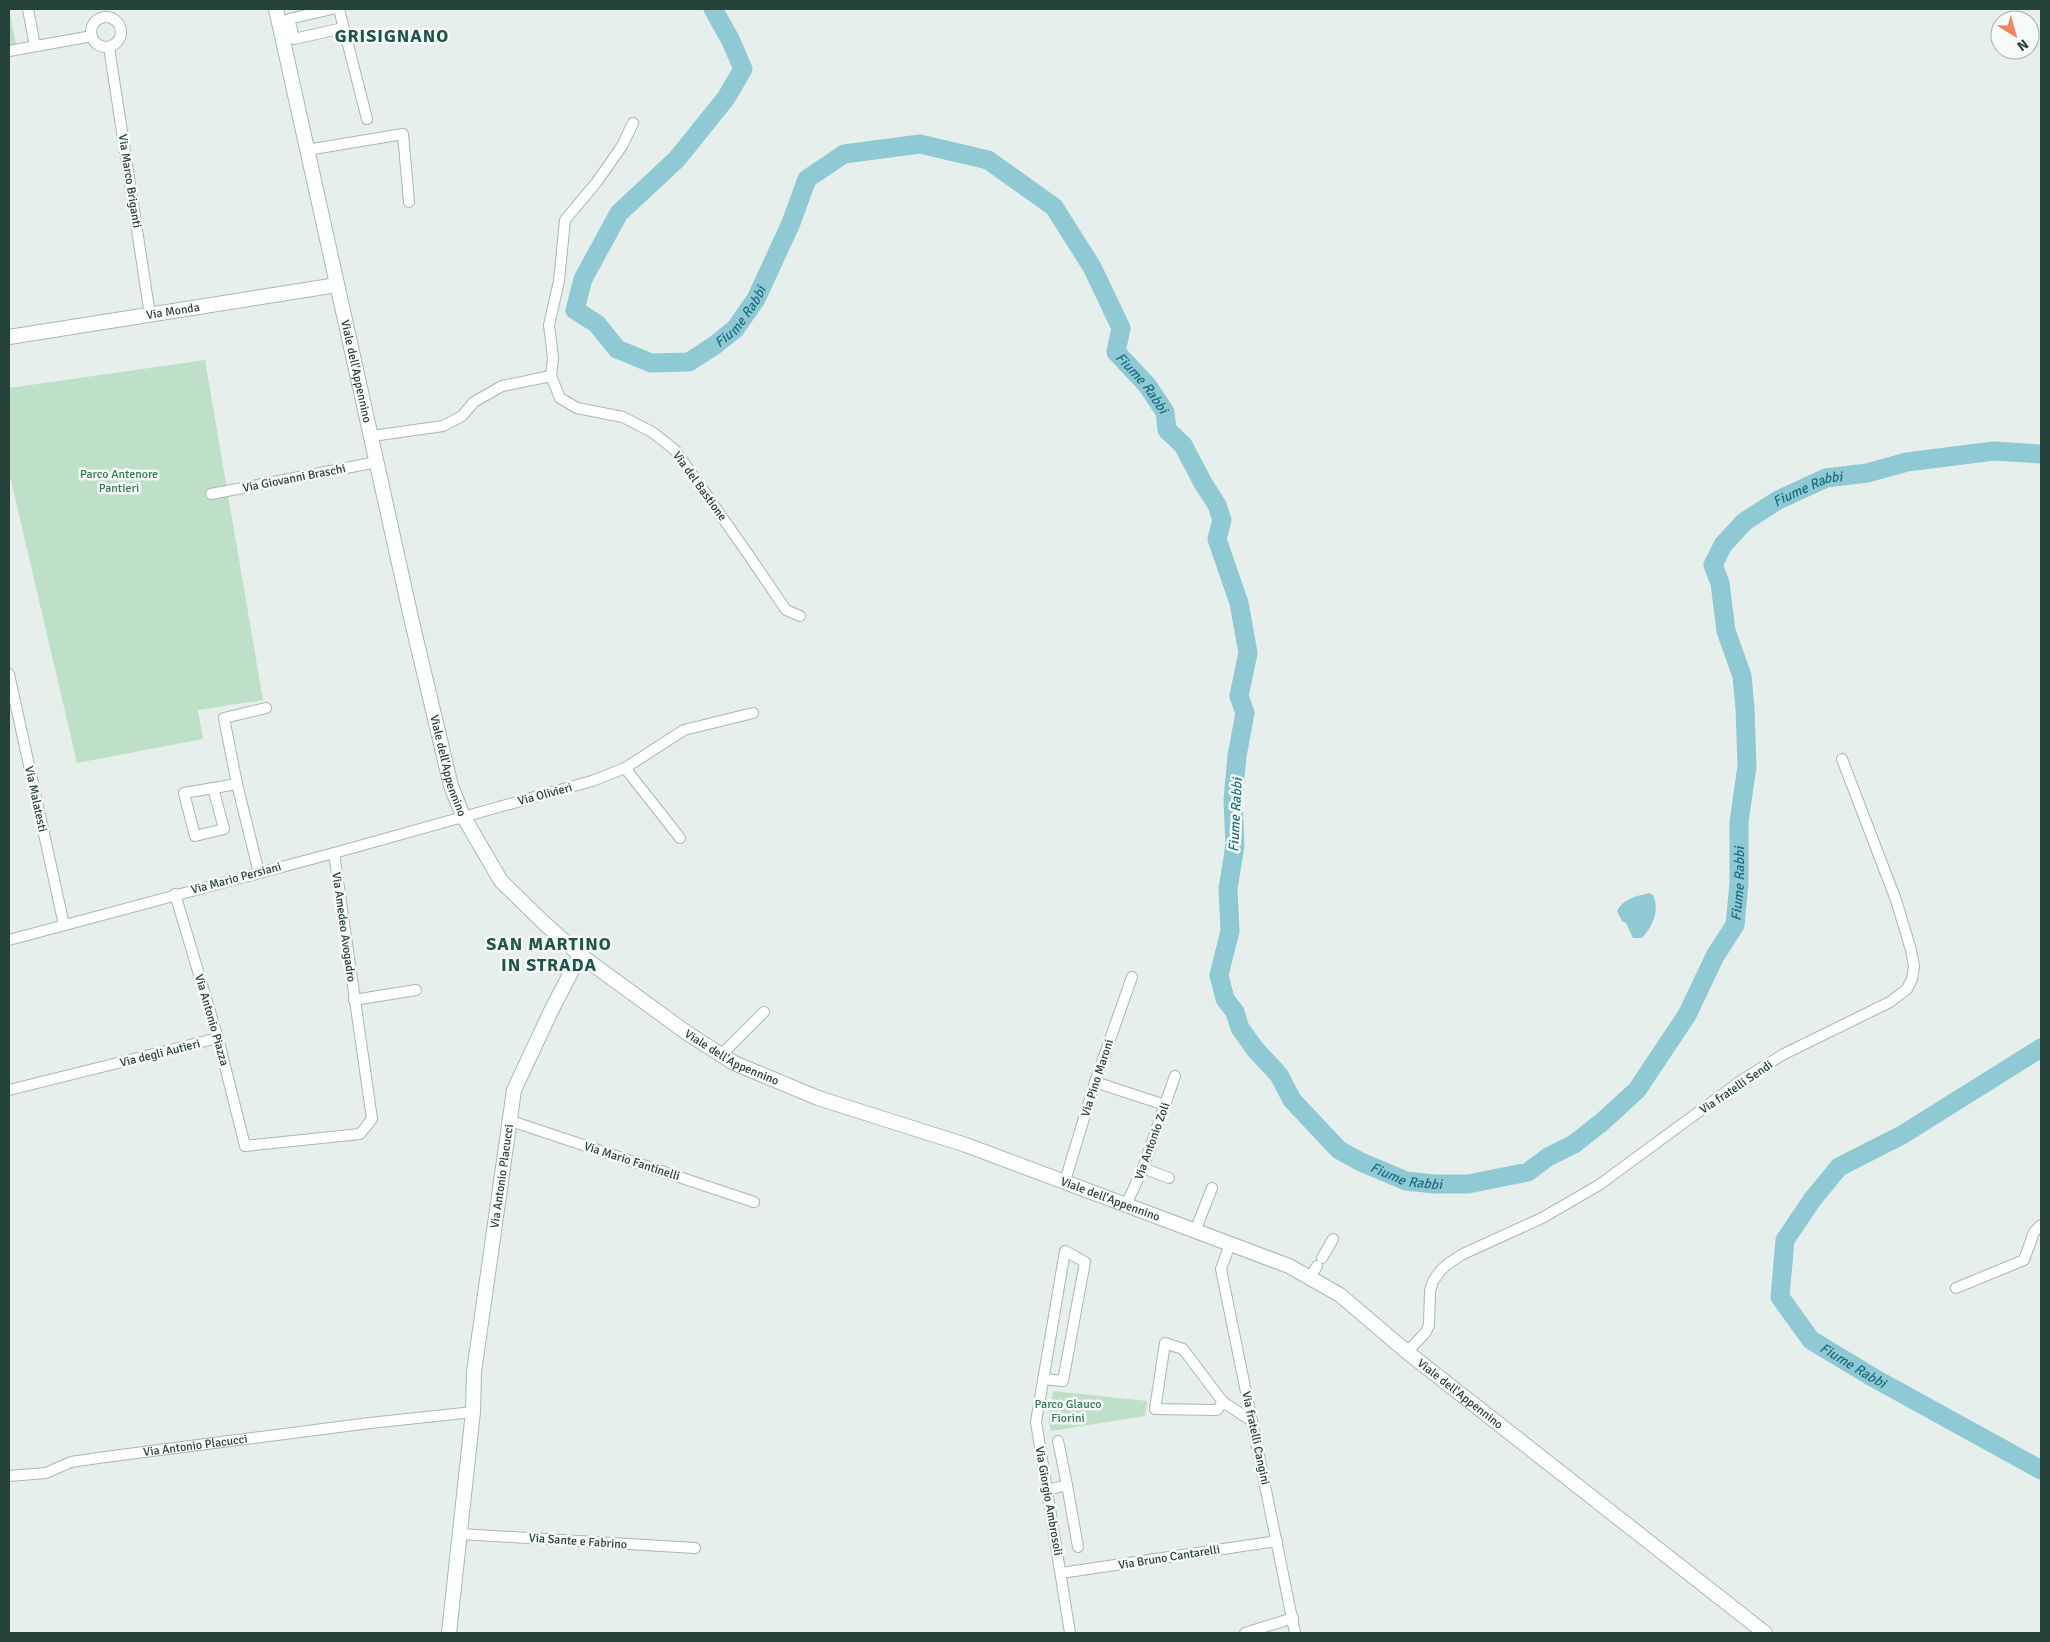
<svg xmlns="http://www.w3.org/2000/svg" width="2050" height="1642" font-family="Signika,sans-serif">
	<rect width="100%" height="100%" fill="#e6efeb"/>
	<g fill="#bfe0c8">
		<path d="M9,9L16,45L9,46Z"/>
		<path d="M205,360L263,700L198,710L203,739L77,763L9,472V388Z"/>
		<path d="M1053,1391L1147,1401L1145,1416L1051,1431L1049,1420Z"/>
	</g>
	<path fill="#8ec9d4" d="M1649,893L1653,895C1660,910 1653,926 1642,938H1633L1626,923L1622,921L1617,911C1623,899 1636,896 1649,893Z"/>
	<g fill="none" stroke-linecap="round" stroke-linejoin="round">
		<g stroke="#8ec9d4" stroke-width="19">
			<path id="s1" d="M713,9L730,39L743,69L726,98L677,159L619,213L583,279L575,310L597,324L617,349L651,363L689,362L715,345L735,329L756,299L791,223L807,179L844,154L920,144L988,160L1054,207L1092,267L1121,328L1116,352L1147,385L1165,412L1167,430L1183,445L1203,483L1217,505L1222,520L1217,539L1239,603L1248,653L1239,696L1245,713L1237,756L1233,800L1235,845L1228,889L1230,931L1219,975L1225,999L1235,1012L1240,1028L1255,1049L1279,1075L1292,1100L1339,1150L1361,1162L1406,1181L1435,1184H1468L1528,1172L1548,1157L1574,1144L1602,1122L1637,1090L1687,1015L1715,956L1735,925L1739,883V822L1747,766L1745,708L1742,676L1726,631L1720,583L1713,565L1723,545L1744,522L1778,500L1826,478L1867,473L1907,462L1994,451L2041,454"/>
			<path id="s2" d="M2041,1048L1902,1135L1839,1167L1812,1200L1785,1240L1780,1297L1811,1340L1874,1378L2041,1470"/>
		</g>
		<defs>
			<g id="minor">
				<path d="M28,9L35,46"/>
				<path d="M339,9L367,119"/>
				<circle cx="106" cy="32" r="15"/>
				<path d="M292,30L289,19L332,9"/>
				<path d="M281,33L292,30L294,39L343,28"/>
				<path d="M109,47L150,315"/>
				<path d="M9,51L92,36"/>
				<path d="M307,150L403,134L409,202"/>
				<path d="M551,376L553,358L549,325L559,281L565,220L596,183L622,146L633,123"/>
				<path d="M372,436L443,426L462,416L474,402L502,386L551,376L560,398L577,408L623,417L652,432L675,450L750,557L786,610L800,616"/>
				<path d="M211,494L377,462"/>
				<path d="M9,674L64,925"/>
				<path d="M625,768L684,730L753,713"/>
				<path d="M213,788L224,829L195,836L184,793L237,784"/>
				<path d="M259,873L237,784L224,718L266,708"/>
				<path d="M175,894L218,1038L245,1146L360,1134L372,1119L334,853"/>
				<path d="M9,940L334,853L592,781L625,768L680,838"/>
				<path d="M354,1000L416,990"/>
				<path d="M721,1055L764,1012"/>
				<path d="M1095,1082L1165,1105"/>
				<path d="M9,1090L218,1038"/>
				<path d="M511,1121L754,1202"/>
				<path d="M1143,1168L1169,1178"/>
				<path d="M1065,1181L1095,1082L1132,977"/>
				<path d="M1126,1205L1143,1168L1175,1076"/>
				<path d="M1195,1231L1212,1188"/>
				<path d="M1230,1244L1221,1269L1295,1633"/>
				<path d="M1322,1258L1333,1239"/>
				<path d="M1310,1278L1317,1266"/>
				<path d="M1956,1288L2024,1260L2034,1232L2041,1225"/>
				<path d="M1407,1352L1426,1332L1429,1325L1430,1291L1433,1281L1441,1270L1449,1263L1463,1254L1542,1218L1599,1185L1742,1080L1784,1054L1890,1002L1907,989L1912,979L1914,966L1911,950L1896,900L1842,759"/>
				<path d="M1043,1379L1063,1381L1085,1262L1065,1251L1036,1422L1070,1633"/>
				<path d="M1223,1402L1217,1410L1155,1409L1165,1343L1183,1349L1223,1402L1252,1421"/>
				<path id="s3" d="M9,1476L46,1473L71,1462L105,1457L370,1423L473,1412"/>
				<path d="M1067,1485L1078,1547"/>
				<path d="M1047,1490L1067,1485L1058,1441"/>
				<path d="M460,1534L695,1548"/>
				<path d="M1061,1573L1277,1541"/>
				<path d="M1245,1633L1293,1618"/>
			</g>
			<g id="secondary">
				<path id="s4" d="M276,9L412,622L451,786L463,816L501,881L544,923L580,955L687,1033L734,1063L818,1098L966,1145L1289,1266L1340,1295L1407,1352L1765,1633"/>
				<path id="s5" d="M9,337L337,285"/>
				<path id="s6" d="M449,1633L473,1412L474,1372L514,1090L552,1009L580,955"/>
			</g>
		</defs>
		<use href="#minor" stroke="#a8b8b2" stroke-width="12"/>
		<use href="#secondary" stroke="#a4bbb3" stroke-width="16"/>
		<use href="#minor" stroke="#fff" stroke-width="10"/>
		<use href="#secondary" stroke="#fff" stroke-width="14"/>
	</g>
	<g text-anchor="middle" stroke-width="5" stroke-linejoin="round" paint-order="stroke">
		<g font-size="12" fill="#24423a" stroke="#f7fbf9">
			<text transform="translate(130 181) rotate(81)" y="4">Via Marco Briganti</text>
			<text dy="4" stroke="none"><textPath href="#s5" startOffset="166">Via Monda</textPath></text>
			<text dy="4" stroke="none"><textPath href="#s4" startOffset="371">Viale dell'Appennino</textPath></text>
			<text transform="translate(294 478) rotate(-11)" y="4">Via Giovanni Braschi</text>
			<text transform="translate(700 486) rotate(54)" y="4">Via del Bastione</text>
			<text dy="4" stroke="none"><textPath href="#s4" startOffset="776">Viale dell'Appennino</textPath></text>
			<text transform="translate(545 794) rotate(-15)" y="4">Via Olivieri</text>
			<text transform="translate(36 799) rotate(78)" y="4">Via Malatesti</text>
			<text transform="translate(236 878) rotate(-15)" y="4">Via Mario Persiani</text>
			<text transform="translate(344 927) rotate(82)" y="4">Via Amedeo Avogadro</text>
			<text transform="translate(212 1020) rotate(74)" y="4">Via Antonio Piazza</text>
			<text transform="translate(160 1053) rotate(-14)" y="4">Via degli Autieri</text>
			<text dy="4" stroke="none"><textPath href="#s4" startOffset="1196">Viale dell'Appennino</textPath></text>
			<text transform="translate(1097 1078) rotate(-72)" y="4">Via Pino Maroni</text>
			<text transform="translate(1736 1087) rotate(-34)" y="4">Via fratelli Sendi</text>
			<text transform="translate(1152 1141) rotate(-70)" y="4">Via Antonio Zoli</text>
			<text transform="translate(632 1161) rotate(18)" y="4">Via Mario Fantinelli</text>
			<text dy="4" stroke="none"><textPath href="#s6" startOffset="460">Via Antonio Placucci</textPath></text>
			<text dy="4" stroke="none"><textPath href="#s4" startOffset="1601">Viale dell'Appennino</textPath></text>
			<text dy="4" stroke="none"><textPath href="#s4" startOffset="2006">Viale dell'Appennino</textPath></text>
			<text transform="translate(1256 1438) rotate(78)" y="4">Via fratelli Cangini</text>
			<text dy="4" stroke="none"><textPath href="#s3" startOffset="190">Via Antonio Placucci</textPath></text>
			<text transform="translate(1049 1501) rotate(80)" y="4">Via Giorgio Ambrosoli</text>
			<text transform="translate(578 1541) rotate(4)" y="4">Via Sante e Fabrino</text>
			<text transform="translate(1169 1557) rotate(-9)" y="4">Via Bruno Cantarelli</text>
		</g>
		<g font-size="12" fill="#2d7a4b" stroke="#f7fbf9">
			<text x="119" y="478">Parco Antenore<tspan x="119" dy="14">Pantieri</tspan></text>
			<text x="1068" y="1408">Parco Glauco<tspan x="1068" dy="14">Fiorini</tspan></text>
		</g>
		<g font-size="14" font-style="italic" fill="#1c6f80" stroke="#f7fbf9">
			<text dy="5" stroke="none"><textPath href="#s1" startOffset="568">Fiume Rabbi</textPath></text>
			<text dy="5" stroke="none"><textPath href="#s1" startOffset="1198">Fiume Rabbi</textPath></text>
			<text dy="5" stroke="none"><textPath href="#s1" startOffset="3059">Fiume Rabbi</textPath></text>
			<text transform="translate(1235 815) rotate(-87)" y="5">Fiume Rabbi</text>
			<text dy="5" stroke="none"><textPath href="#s1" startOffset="2609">Fiume Rabbi</textPath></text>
			<text dy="5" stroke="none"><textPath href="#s1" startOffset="2114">Fiume Rabbi</textPath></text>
			<text dy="5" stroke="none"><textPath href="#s2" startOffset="485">Fiume Rabbi</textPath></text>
		</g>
		<g font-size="18" font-weight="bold" letter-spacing="1" fill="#1f5548" stroke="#f7fbf9">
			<text x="392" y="42">GRISIGNANO</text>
			<text x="549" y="950">SAN MARTINO<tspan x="549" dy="21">IN STRADA</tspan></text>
		</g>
	</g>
	<rect width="2050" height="1642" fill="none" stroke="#24423a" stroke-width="20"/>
	<g transform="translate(2015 35) rotate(143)"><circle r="24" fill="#f7fbf9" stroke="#a3b1ad"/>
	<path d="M0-4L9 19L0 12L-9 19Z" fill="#f4845f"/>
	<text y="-8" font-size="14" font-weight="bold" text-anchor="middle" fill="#24423a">N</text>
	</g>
</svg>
